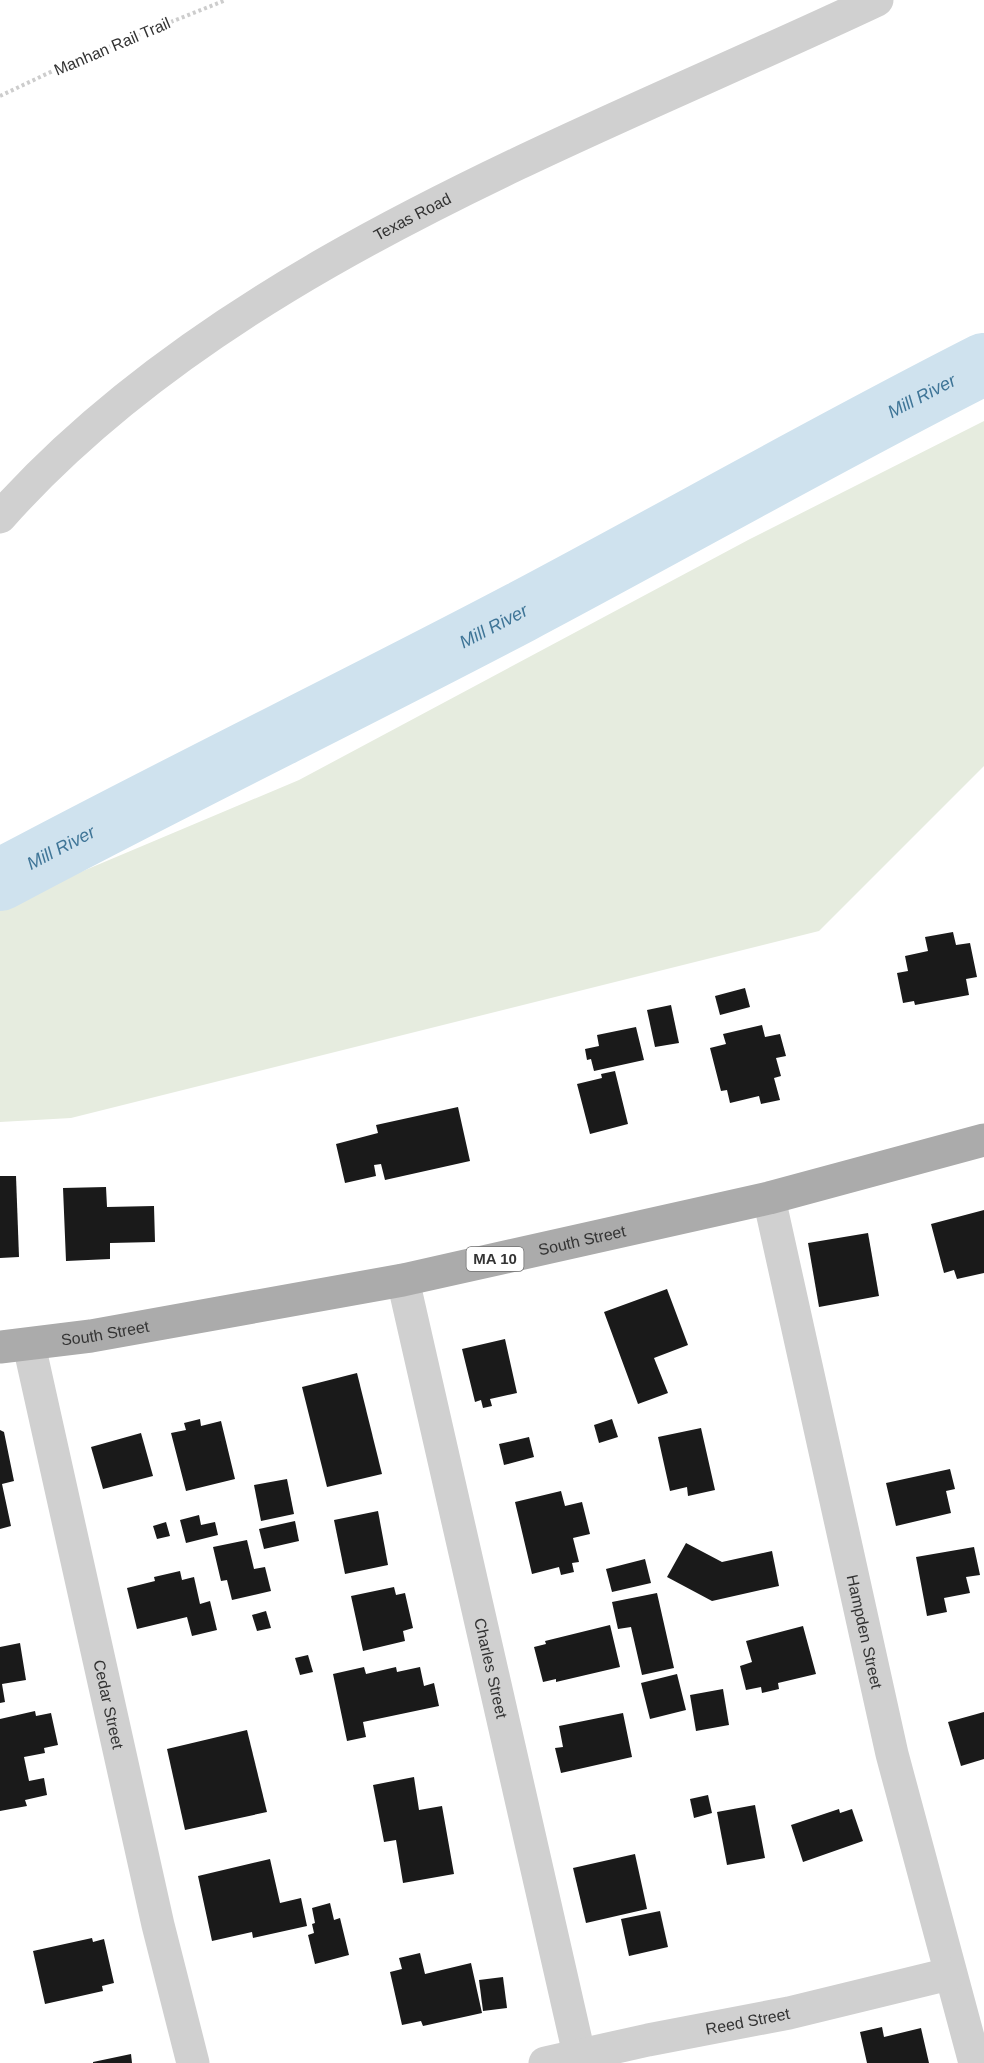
<svg xmlns="http://www.w3.org/2000/svg" width="984" height="2063" font-family="Helvetica,sans-serif">
	<rect width="100%" height="100%" fill="#fff"/>
	<path fill="#e6ecdf" d="M984,421V766L819,931L71,1118L0,1122V906L299,780L750,539Z"/>
	<g fill="none" stroke-linecap="round" stroke-linejoin="round">
		<path stroke="#cfe2ee" stroke-width="62" id="s1" d="M0,880C172,788 348,703 521,612C676,530 828,443 984,364"/>
	</g>
	<g fill="#1a1a1a">
		<path d="M953,932L956,945L970,943L977,977L966,979L969,995L915,1005L914,1001L903,1003L897,973L908,971L905,956L928,951L925,937Z"/>
		<path d="M745,988L750,1007L720,1015L715,996Z"/>
		<path d="M671,1005L679,1043L655,1047L647,1010Z"/>
		<path d="M762,1025L765,1037L780,1034L786,1056L776,1058L781,1076L774,1078L780,1100L761,1104L759,1096L730,1103L727,1090L721,1091L710,1048L726,1044L723,1034Z"/>
		<path d="M636,1027L644,1060L594,1071L591,1059L587,1060L585,1049L599,1046L597,1035Z"/>
		<path d="M615,1071L628,1124L590,1134L577,1084L602,1078L601,1074Z"/>
		<path d="M458,1107L470,1161L385,1180L381,1164L374,1165L376,1176L345,1183L336,1144L378,1133L376,1125Z"/>
		<path d="M0,1176H16L19,1257L0,1258Z"/>
		<path d="M106,1187L107,1207L154,1206L155,1242L110,1243V1259L66,1261L63,1188Z"/>
		<path d="M984,1210V1273L957,1279L954,1270L944,1273L931,1224Z"/>
		<path d="M868,1233L879,1296L819,1307L808,1243Z"/>
		<path d="M667,1289L688,1345L654,1358L668,1393L638,1404L604,1312Z"/>
		<path d="M505,1339L517,1393L490,1399L492,1406L483,1408L481,1400L475,1402L462,1349Z"/>
		<path d="M357,1373L382,1474L327,1487L302,1387Z"/>
		<path d="M200,1419L201,1426L221,1421L235,1479L186,1491L171,1433L186,1430L184,1423Z"/>
		<path d="M612,1419L618,1437L599,1443L594,1425Z"/>
		<path d="M701,1428L715,1490L688,1496L687,1487L670,1491L658,1437Z"/>
		<path d="M0,1430L4,1432L14,1481L2,1484L11,1526L0,1529Z"/>
		<path d="M141,1433L153,1476L103,1489L91,1447Z"/>
		<path d="M529,1437L534,1457L504,1465L499,1444Z"/>
		<path d="M950,1469L955,1489L946,1491L951,1513L896,1526L886,1483Z"/>
		<path d="M287,1479L294,1514L261,1521L254,1485Z"/>
		<path d="M561,1491L565,1506L582,1502L590,1534L573,1538L579,1562L572,1563L574,1572L561,1575L559,1567L532,1574L515,1502Z"/>
		<path d="M378,1511L388,1565L345,1574L334,1520Z"/>
		<path d="M199,1515L201,1525L215,1522L218,1535L186,1543L180,1520Z"/>
		<path d="M295,1521L299,1541L264,1549L259,1529Z"/>
		<path d="M166,1522L170,1536L157,1539L153,1526Z"/>
		<path d="M247,1540L254,1569L265,1567L271,1591L232,1600L227,1580L221,1581L213,1547Z"/>
		<path d="M686,1543L722,1562L772,1551L779,1586L712,1601L667,1577Z"/>
		<path d="M974,1547L980,1575L966,1577L970,1593L944,1598L947,1612L927,1616L916,1557Z"/>
		<path d="M645,1559L651,1583L612,1592L606,1569Z"/>
		<path d="M180,1571L182,1580L194,1577L200,1604L210,1601L217,1630L192,1636L187,1617L137,1629L127,1588L155,1581L154,1577Z"/>
		<path d="M394,1587L396,1595L405,1593L413,1628L403,1631L405,1641L363,1651L351,1596Z"/>
		<path d="M657,1593L674,1668L642,1675L631,1627L618,1629L612,1602Z"/>
		<path d="M266,1611L271,1628L257,1631L252,1615Z"/>
		<path d="M610,1625L620,1667L556,1682V1679L543,1682L534,1647L546,1644L545,1641Z"/>
		<path d="M803,1626L816,1674L778,1683L779,1689L762,1693L761,1687L746,1690L740,1666L752,1662L746,1641Z"/>
		<path d="M20,1643L26,1680L2,1684L5,1702L0,1703V1647Z"/>
		<path d="M308,1655L313,1672L300,1675L295,1658Z"/>
		<path d="M364,1667L366,1674L396,1667L397,1672L420,1667L424,1686L434,1683L439,1706L363,1722L366,1737L347,1741L333,1674Z"/>
		<path d="M677,1674L686,1710L650,1719L641,1683Z"/>
		<path d="M723,1689L729,1725L696,1731L690,1695Z"/>
		<path d="M35,1711L36,1716L51,1713L58,1745L44,1748L45,1753L24,1757L29,1781L44,1778L47,1795L25,1800L27,1806L0,1811V1719Z"/>
		<path d="M984,1712V1759L961,1766L948,1722Z"/>
		<path d="M623,1713L632,1757L561,1773L555,1748L563,1747L559,1726Z"/>
		<path d="M247,1730L267,1812L185,1830L167,1749Z"/>
		<path d="M414,1777L419,1810L442,1806L454,1874L403,1883L396,1840L384,1842L373,1785Z"/>
		<path d="M708,1795L712,1813L694,1818L690,1799Z"/>
		<path d="M755,1805L765,1858L727,1865L717,1812Z"/>
		<path d="M839,1809L840,1813L852,1809L863,1841L803,1862L791,1825Z"/>
		<path d="M635,1854L647,1909L586,1923L573,1868Z"/>
		<path d="M270,1859L280,1903L301,1898L307,1926L253,1938L252,1932L212,1941L198,1876Z"/>
		<path d="M330,1903L334,1920L340,1918L349,1955L315,1964L308,1935L314,1933L312,1924L315,1923L312,1908Z"/>
		<path d="M660,1911L668,1947L629,1956L621,1919Z"/>
		<path d="M92,1938L93,1942L104,1939L114,1983L102,1986L103,1991L45,2004L33,1951Z"/>
		<path d="M420,1953L425,1974L471,1963L482,2013L423,2026L421,2021L402,2025L390,1972L402,1969L399,1958Z"/>
		<path d="M503,1977L507,2008L483,2011L479,1980Z"/>
		<path d="M882,2027L884,2037L921,2028L929,2063H867L860,2032Z"/>
		<path d="M131,2054L132,2063H93V2062Z"/>
	</g>
	<g fill="none" stroke-linecap="round" stroke-linejoin="round">
		<path stroke="#cdcdcd" stroke-width="4" stroke-dasharray="3 3" stroke-linecap="butt" d="M0,96L78,59L226,0"/>
		<g stroke="#d0d0d0" stroke-width="33">
			<path id="s2" d="M0,517C223,266 580,140 877,0"/>
			<path id="s3" d="M769,1198L892,1754L975,2063"/>
			<path id="s4" d="M403,1280L579,2054"/>
			<path id="s5" d="M29,1345L158,1925L193,2063"/>
			<path id="s6" d="M545,2063L648,2040L789,2013L949,1974"/>
		</g>
		<path stroke="#ababab" stroke-width="33" id="s7" d="M0,1347L91,1336L403,1280L769,1198L984,1140"/>
	</g>
	<g text-anchor="middle" stroke-width="6" stroke-linejoin="round" paint-order="stroke">
		<rect fill="#fff" stroke="#707070" stroke-width="1.5" x="466.5" y="1247" width="57" height="24" rx="4.5"/>
		<g font-size="15" font-weight="bold" fill="#333">
			<text x="495" y="1264">MA 10</text>
		</g>
		<g font-size="16" fill="#333" stroke="#fff">
			<text transform="translate(112 46) rotate(-23)" y="6">Manhan Rail Trail</text>
			<text dy="6" stroke="none"><textPath href="#s2" startOffset="513">Texas Road</textPath></text>
			<text dy="6" stroke="none"><textPath href="#s7" startOffset="592">South Street</textPath></text>
			<text dy="6" stroke="none"><textPath href="#s7" startOffset="106">South Street</textPath></text>
			<text dy="6" stroke="none"><textPath href="#s3" startOffset="444">Hampden Street</textPath></text>
			<text dy="6" stroke="none"><textPath href="#s4" startOffset="398">Charles Street</textPath></text>
			<text dy="6" stroke="none"><textPath href="#s5" startOffset="368">Cedar Street</textPath></text>
			<text dy="6" stroke="none"><textPath href="#s6" startOffset="207">Reed Street</textPath></text>
		</g>
		<g font-size="18" font-style="italic" fill="#3f7597" stroke="#fff">
			<text dy="6" stroke="none"><textPath href="#s1" startOffset="1041">Mill River</textPath></text>
			<text dy="6" stroke="none"><textPath href="#s1" startOffset="555">Mill River</textPath></text>
			<text dy="6" stroke="none"><textPath href="#s1" startOffset="69">Mill River</textPath></text>
		</g>
	</g>
</svg>
